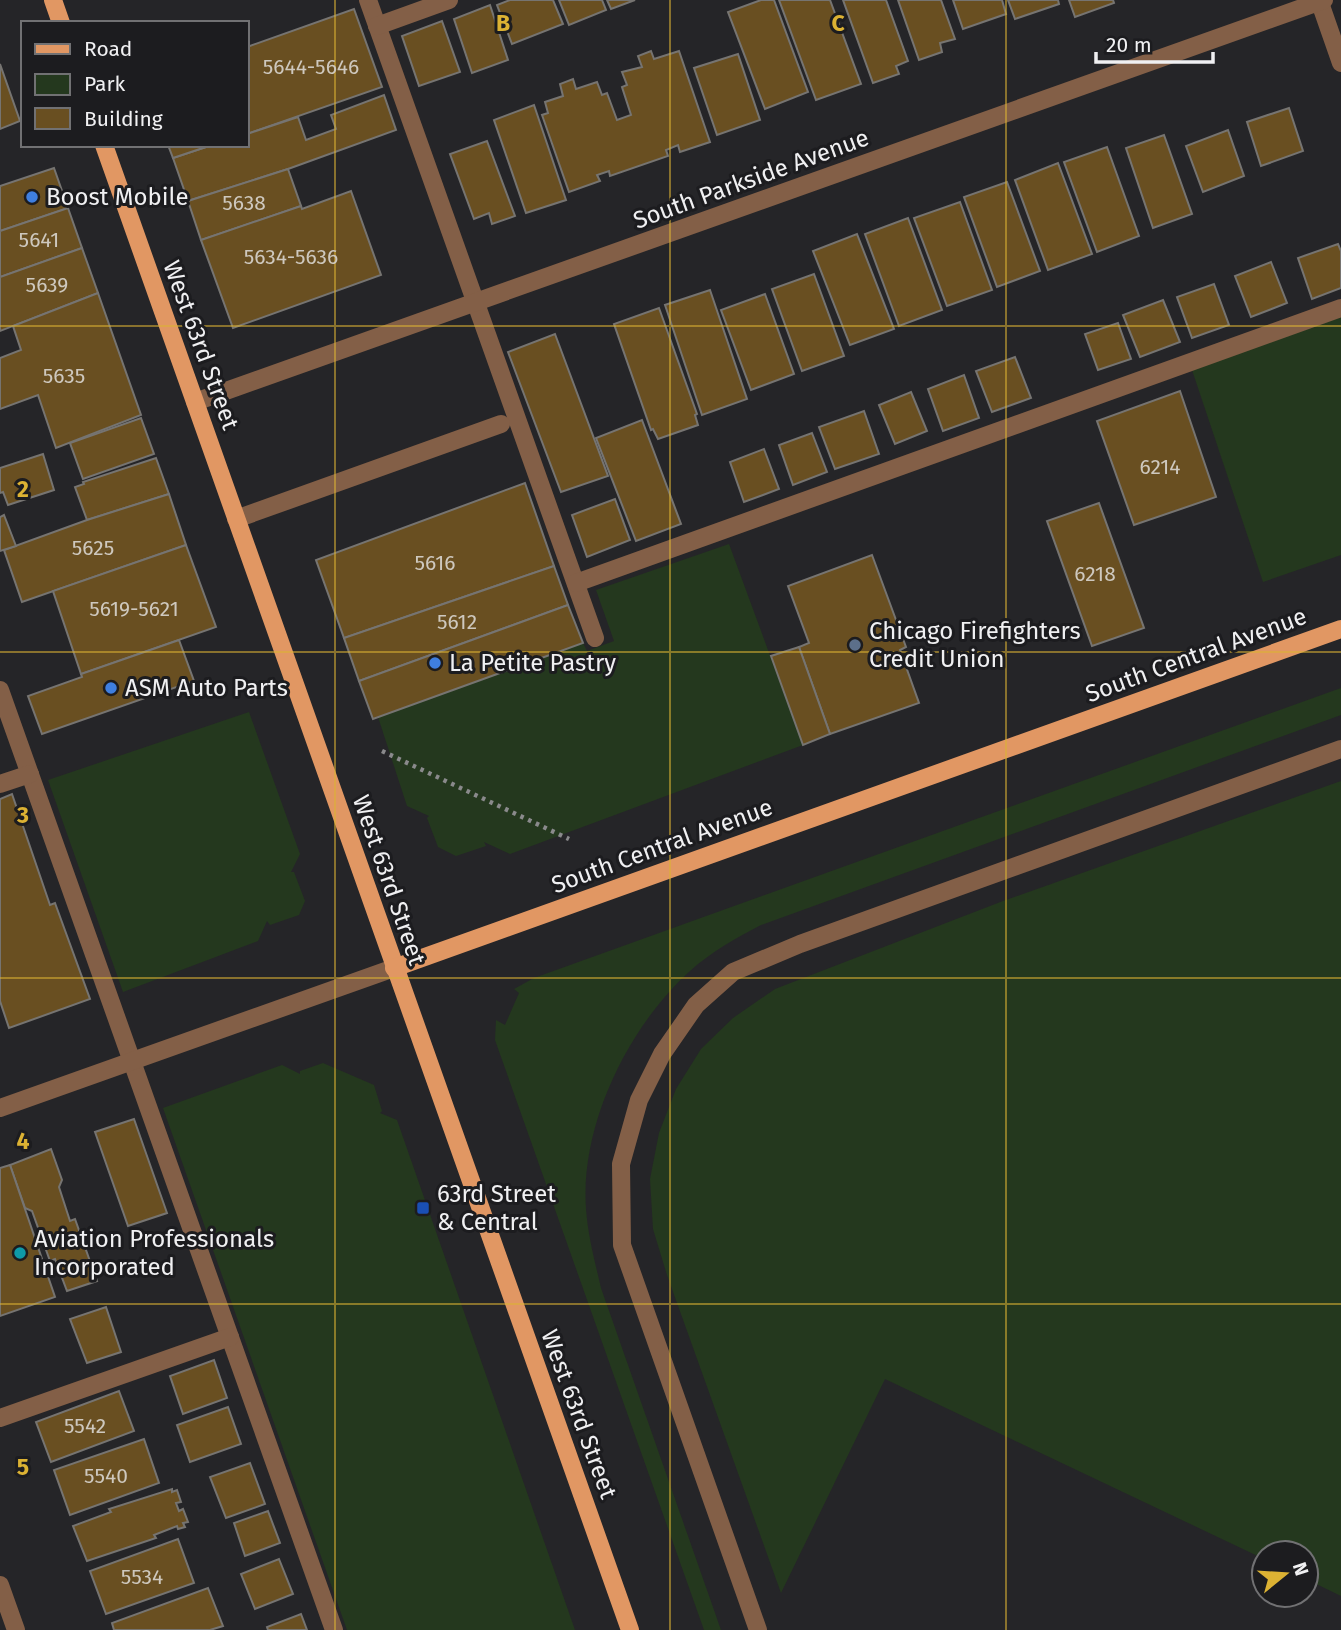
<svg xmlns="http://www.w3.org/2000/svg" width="1341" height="1630" font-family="'Fira Sans',sans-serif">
	<rect width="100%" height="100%" fill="#252528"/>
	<g fill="#24381e">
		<path d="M1341,317V555L1263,582L1192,370Z"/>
		<path d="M729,544L803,745L510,854L484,842L486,846L456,856L438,847L427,818L429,816L407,806L378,717L583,643L587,651L614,641L596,590Z"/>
		<path d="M1341,688V715L761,925C736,938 711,952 690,971C628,1027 580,1125 586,1209C588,1236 595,1262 601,1288L721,1630H704L495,1040L496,1020L505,1025L519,993L514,989L534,978Z"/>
		<path d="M249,712L300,854L291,872H294L305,901L299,915L270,925L267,921L258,941L123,992L48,780Z"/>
		<path d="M1341,781V1596L1306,1579V1553H1264V1559L885,1379L781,1593L667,1275L653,1229L650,1179L659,1133L676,1089L701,1049L733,1018L775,989L1003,901Z"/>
		<path d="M323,1063L374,1085L382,1111L380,1113L397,1120L575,1630H347L163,1108L282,1065L300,1074V1071Z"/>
	</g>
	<g fill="#694f21" stroke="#767471" stroke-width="2">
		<path d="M510,0H553L563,24L512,44L497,5Z"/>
		<path d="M559,0H602L606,10L569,25Z"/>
		<path d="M607,0H635L611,9Z"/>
		<path d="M761,0H774L808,92L765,109L728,12Z"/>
		<path d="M779,0H830L861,84L816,100Z"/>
		<path d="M843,0H886L908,61L896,66L899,74L873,83Z"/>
		<path d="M898,0H941L955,39L940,43L942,52L919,60Z"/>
		<path d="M953,0H1002L1006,14L963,29Z"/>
		<path d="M1008,0H1058L1059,4L1015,19Z"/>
		<path d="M1069,0H1113L1114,3L1075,17Z"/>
		<path d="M490,5L508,60L472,73L454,19Z"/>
		<path d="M354,9L382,87L247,134V47Z"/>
		<path d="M442,21L460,72L419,86L402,36Z"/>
		<path d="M651,51L654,59L679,51L710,142L680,152L678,145L666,150L668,156L610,176L609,171L597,175L600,181L569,192L542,115L548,113L545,102L563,96L560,84L573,79L576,89L597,82L602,95L607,93L617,120L631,115L622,87L627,85L622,72L642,67L638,56Z"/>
		<path d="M738,54L760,120L717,135L694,68Z"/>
		<path d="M0,64L20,121L0,129Z"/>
		<path d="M384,95L396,130L288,169L188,201L173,158L212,145H247V134L298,117L306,140L336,129L331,115Z"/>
		<path d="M534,105L566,200L526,213L494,120Z"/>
		<path d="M1289,108L1303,151L1261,166L1247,122Z"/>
		<path d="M1228,130L1244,176L1203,192L1186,146Z"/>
		<path d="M1164,135L1192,214L1153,228L1126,148Z"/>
		<path d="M487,141L515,216L492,224L489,213L474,219L450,154Z"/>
		<path d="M168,145H212L173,158Z"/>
		<path d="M1107,147L1139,236L1097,252L1064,162Z"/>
		<path d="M1058,163L1092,254L1048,270L1015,180Z"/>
		<path d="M54,168L68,208L0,231V186Z"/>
		<path d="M288,169L301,206L201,240L188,201Z"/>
		<path d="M1007,182L1040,271L997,287L964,197Z"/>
		<path d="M351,191L381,275L233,328L201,240L301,206L302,209Z"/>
		<path d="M960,202L992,290L947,306L914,218Z"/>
		<path d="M68,208L82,248L0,277V231Z"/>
		<path d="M908,218L942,310L899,326L865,234Z"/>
		<path d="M857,234L894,329L850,345L813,251Z"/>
		<path d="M1338,244L1341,251V288L1312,299L1298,258Z"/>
		<path d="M82,248L98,293L0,331V277Z"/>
		<path d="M1271,262L1287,303L1251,317L1235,276Z"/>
		<path d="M814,274L844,356L802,371L772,289Z"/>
		<path d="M1214,284L1229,325L1192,338L1177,297Z"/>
		<path d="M710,290L747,399L702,415L665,305Z"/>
		<path d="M98,293L141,415L56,448L38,395L0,409V358L21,350L13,326Z"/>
		<path d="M765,294L794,374L751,390L721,310Z"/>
		<path d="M1163,300L1180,342L1140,357L1123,315Z"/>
		<path d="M659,308L697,414L695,415L698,425L658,439L653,429L651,430L614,324Z"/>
		<path d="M1118,323L1131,359L1098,370L1085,334Z"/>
		<path d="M555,334L608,476L561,492L508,352Z"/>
		<path d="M1015,357L1031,398L992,412L976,371Z"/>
		<path d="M964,375L979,418L943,431L928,389Z"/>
		<path d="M1180,391L1216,497L1134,525L1097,421Z"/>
		<path d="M911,392L927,431L895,444L879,405Z"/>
		<path d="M864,411L879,454L835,469L819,427Z"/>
		<path d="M141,418L154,454L83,479L70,443Z"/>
		<path d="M642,420L681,524L636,541L596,438Z"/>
		<path d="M812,433L827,472L793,485L779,445Z"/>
		<path d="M764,449L779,489L744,502L730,462Z"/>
		<path d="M43,454L54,490L8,505L3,492L0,493V468Z"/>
		<path d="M156,458L169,494L87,520L75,487L84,484L83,482Z"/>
		<path d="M525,483L554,566L344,638L316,560Z"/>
		<path d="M169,494L186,545L22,602L4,550L87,520Z"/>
		<path d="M615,499L630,540L587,557L572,515Z"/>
		<path d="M1099,503L1144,628L1092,646L1047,521Z"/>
		<path d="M4,515L16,546L0,551V517Z"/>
		<path d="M186,545L216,627L81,674L53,591Z"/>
		<path d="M872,555L906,647L900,650L919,703L830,734L799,647L809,643L788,586Z"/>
		<path d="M554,566L568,605L359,681L344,638Z"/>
		<path d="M568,605L583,643L373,719L359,681Z"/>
		<path d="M179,640L194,681L42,734L28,696L82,677L81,674Z"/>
		<path d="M799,647L830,734L803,745L771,656Z"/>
		<path d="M12,794L50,905L55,903L90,999L9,1028L0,1001V799Z"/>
		<path d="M134,1119L167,1213L128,1226L95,1132Z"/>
		<path d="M51,1149L62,1180L59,1187L70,1221L75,1219L97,1281L67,1291L55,1259L50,1261L32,1211L25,1208L10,1165Z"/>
		<path d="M10,1165L55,1297L0,1316V1168Z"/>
		<path d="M106,1307L121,1352L87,1363L70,1319Z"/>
		<path d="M214,1360L227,1398L183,1414L170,1376Z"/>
		<path d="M119,1391L134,1431L51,1462L36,1422Z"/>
		<path d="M228,1407L241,1444L190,1462L177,1425Z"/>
		<path d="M144,1439L159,1483L70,1515L54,1470Z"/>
		<path d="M250,1463L265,1504L226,1518L210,1477Z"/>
		<path d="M172,1489V1492L177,1490L181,1502L176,1503L179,1511L183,1509L188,1522L183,1523L185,1527L178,1529L177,1526L154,1535L156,1538L87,1561L73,1526L111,1512L109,1509Z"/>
		<path d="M268,1511L280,1543L245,1556L234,1523Z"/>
		<path d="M178,1539L194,1583L106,1614L90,1571Z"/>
		<path d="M279,1559L293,1594L255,1609L241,1574Z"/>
		<path d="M208,1588L223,1626L210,1630H114L112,1623Z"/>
		<path d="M301,1614L307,1630H268L267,1627Z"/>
	</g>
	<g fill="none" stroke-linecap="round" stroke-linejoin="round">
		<path stroke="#8a8a8c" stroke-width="4.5" stroke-dasharray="3.5 5" stroke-linecap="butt" d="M382,751L569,839"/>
		<g stroke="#835f47" stroke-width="18">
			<path d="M368,0L595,638"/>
			<path d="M1319,0L1341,63"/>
			<path d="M377,26L449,0"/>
			<path d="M195,402L1324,0"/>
			<path d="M236,519L501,424"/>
			<path d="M576,583L1341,308"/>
			<path d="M0,690L334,1630"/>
			<path d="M0,784L30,774"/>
			<path d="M0,1108L394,968"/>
			<path d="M0,1418L230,1337"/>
			<path d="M0,1585L16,1630"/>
			<path d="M758,1630L622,1245L621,1164L639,1100L662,1054L696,1005L733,972L800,944L1341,749"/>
		</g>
		<g stroke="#e19763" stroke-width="18">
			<path d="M53,0L61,23"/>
			<path d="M104,145L630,1630"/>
			<path d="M394,968L1341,629"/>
		</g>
	</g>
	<path fill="none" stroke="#dcb233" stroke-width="2" stroke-opacity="0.55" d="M335,0V1630M670,0V1630M1006,0V1630M0,326H1341M0,652H1341M0,978H1341M0,1304H1341"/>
	<g fill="#3f7fe0" stroke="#1c1c1f" stroke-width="2.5">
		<circle cx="32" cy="197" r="7"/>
		<circle cx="435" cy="663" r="7"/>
		<circle cx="111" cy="688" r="7"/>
	</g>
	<circle fill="#5c6f8a" stroke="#1c1c1f" stroke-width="2.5" cx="855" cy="645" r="7"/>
	<rect fill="#1a4fb4" stroke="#1c1c1f" stroke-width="2.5" x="416" y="1201" width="14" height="14" rx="3.5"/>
	<circle fill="#0f9aa8" stroke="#1c1c1f" stroke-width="2.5" cx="20" cy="1253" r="7"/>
	<g text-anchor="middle" stroke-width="6" stroke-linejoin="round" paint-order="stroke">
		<g font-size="21" fill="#cec8be">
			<text x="311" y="74">5644-5646</text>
			<text x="244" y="210">5638</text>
			<text x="39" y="247">5641</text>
			<text x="291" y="264">5634-5636</text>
			<text x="47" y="292">5639</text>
			<text x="64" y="383">5635</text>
			<text x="1160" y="474">6214</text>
			<text x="93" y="555">5625</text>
			<text x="435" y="570">5616</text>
			<text x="1095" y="581">6218</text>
			<text x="134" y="616">5619-5621</text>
			<text x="457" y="629">5612</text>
			<text x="85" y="1433">5542</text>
			<text x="106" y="1483">5540</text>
			<text x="142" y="1584">5534</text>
		</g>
		<g font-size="24" fill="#f0f0f2" stroke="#1c1c1f">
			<text transform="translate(751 179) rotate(-20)" y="8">South Parkside Avenue</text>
			<text transform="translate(201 345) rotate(70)" y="8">West 63rd Street</text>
			<text transform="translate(1196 655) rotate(-20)" y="8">South Central Avenue</text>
			<text transform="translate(662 846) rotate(-20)" y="8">South Central Avenue</text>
			<text transform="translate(389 880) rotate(71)" y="8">West 63rd Street</text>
			<text transform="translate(579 1414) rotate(70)" y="8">West 63rd Street</text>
		</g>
		<g font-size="24" fill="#f0f0f2" stroke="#1c1c1f" text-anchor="start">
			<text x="46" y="205">Boost Mobile</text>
			<text x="869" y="639">Chicago Firefighters<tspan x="869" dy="28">Credit Union</tspan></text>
			<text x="449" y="671">La Petite Pastry</text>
			<text x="125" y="696">ASM Auto Parts</text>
			<text x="437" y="1202">63rd Street<tspan x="437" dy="28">&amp; Central</tspan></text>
			<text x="34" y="1247">Aviation Professionals<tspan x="34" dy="28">Incorporated</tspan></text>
		</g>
	</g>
	<g font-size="23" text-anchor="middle" font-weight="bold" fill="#dcb233" stroke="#1c1c1f" stroke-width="6" stroke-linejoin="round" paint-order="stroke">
		<text x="503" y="31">B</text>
		<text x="838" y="31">C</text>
		<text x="23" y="497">2</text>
		<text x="23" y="823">3</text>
		<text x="23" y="1149">4</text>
		<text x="23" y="1475">5</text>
	</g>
	<rect x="21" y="21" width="228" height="126" fill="#1c1c1f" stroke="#717173" stroke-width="2"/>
	<rect x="35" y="44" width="35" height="10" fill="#e19763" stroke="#717173" stroke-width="2"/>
	<text x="84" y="56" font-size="21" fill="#f0f0f2">Road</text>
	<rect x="35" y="74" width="35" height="21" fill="#24381e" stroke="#717173" stroke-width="2"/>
	<text x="84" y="91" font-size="21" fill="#f0f0f2">Park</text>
	<rect x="35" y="108" width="35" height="21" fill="#694f21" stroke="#717173" stroke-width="2"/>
	<text x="84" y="126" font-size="21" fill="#f0f0f2">Building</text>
	<g transform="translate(1285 1574) rotate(72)"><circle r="33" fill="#1c1c1f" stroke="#717173" stroke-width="2"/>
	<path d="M0-5L12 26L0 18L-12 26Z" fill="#dcb233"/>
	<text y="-10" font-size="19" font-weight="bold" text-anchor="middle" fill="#f0f0f2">N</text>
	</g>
	<path d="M1096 52v10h117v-10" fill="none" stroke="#f0f0f2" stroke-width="3.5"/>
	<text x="1106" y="52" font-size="21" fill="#f0f0f2" stroke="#1c1c1f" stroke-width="5" paint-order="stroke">20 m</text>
</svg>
